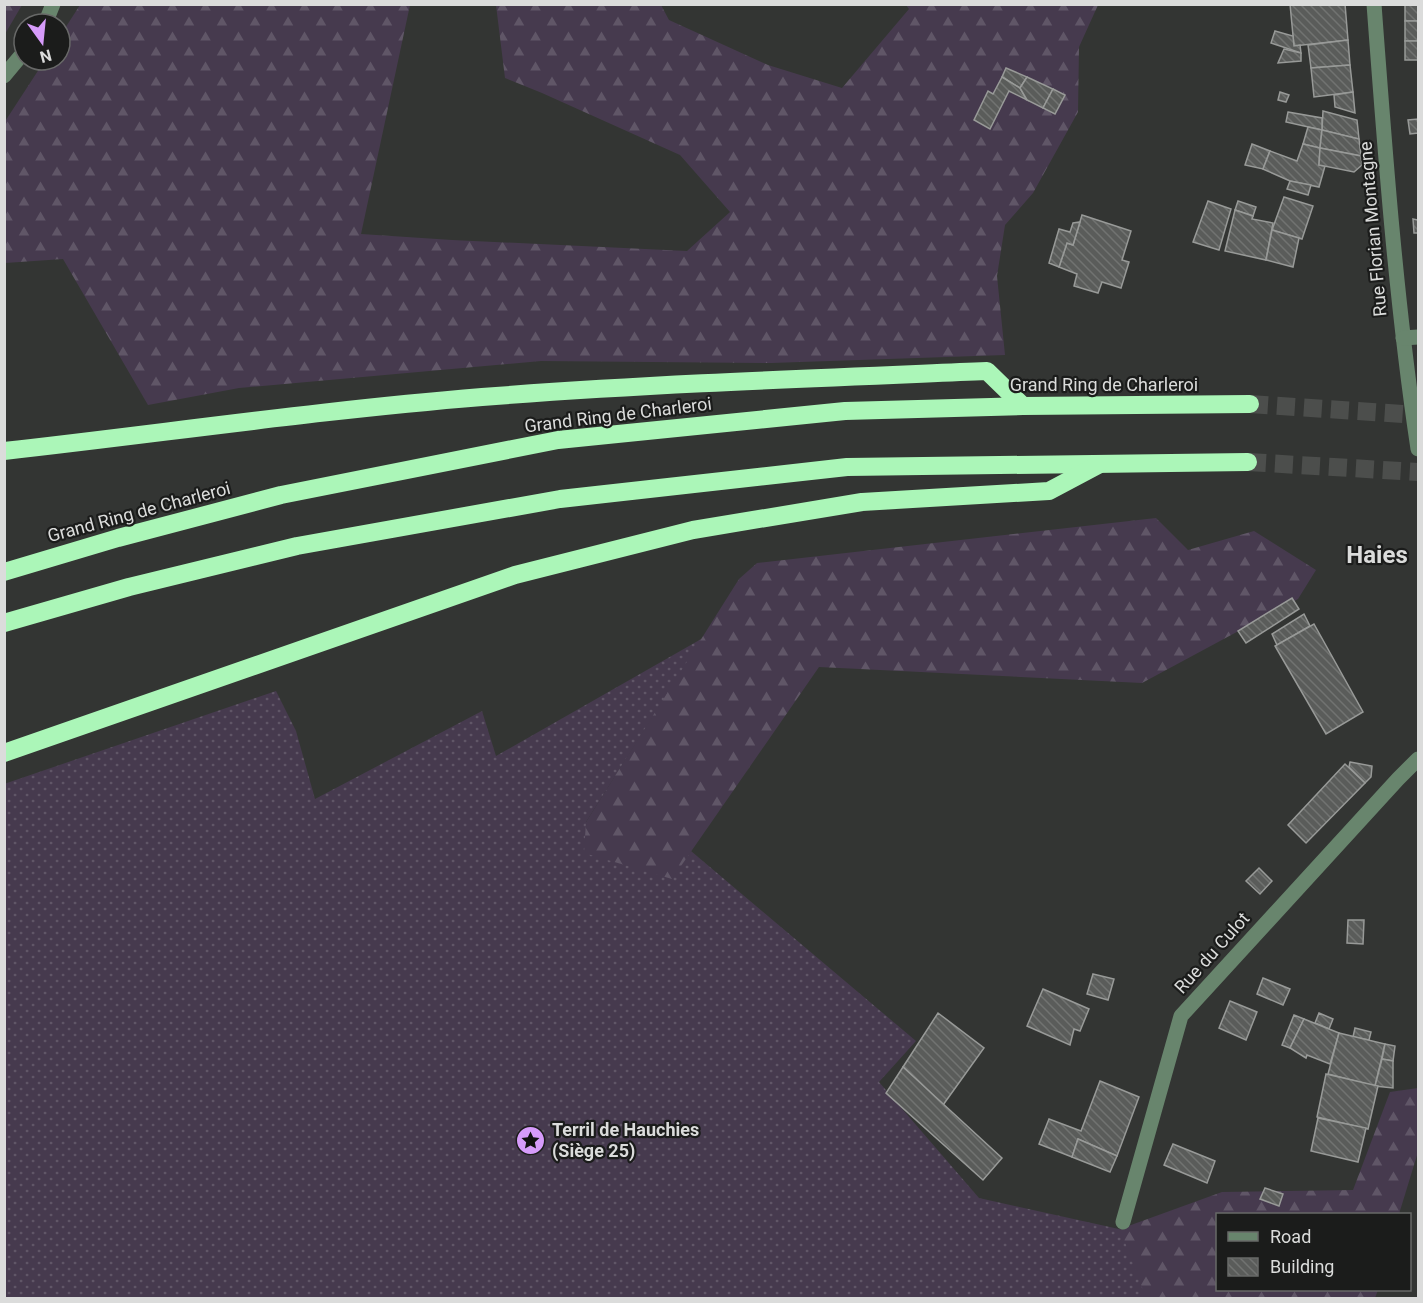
<svg xmlns="http://www.w3.org/2000/svg" width="1423" height="1303" font-family="Roboto,sans-serif">
	<defs>
		<pattern id="grass-dots" width="8" height="8" patternUnits="userSpaceOnUse" patternTransform="scale(1.5)"><rect width="8" height="8" fill="#463a4e"/><path d="M2 2h.1M6 6h.1" fill="none" stroke="#605667" stroke-width="1.8" stroke-linecap="round"/></pattern>
		<pattern id="forest-firs" width="22" height="20" patternUnits="userSpaceOnUse" patternTransform="scale(1.5)"><rect width="22" height="20" fill="#463a4e"/><path d="M5 1l3.5 6h-7zM16 11l3.5 6h-7z" fill="#605667"/></pattern>
		<pattern id="building-back-hatch" width="6" height="6" patternUnits="userSpaceOnUse" patternTransform="scale(1.5)"><rect width="6" height="6" fill="#5a5c5a"/><path d="M-1 5l2 2M0 0l6 6M5-1l2 2" fill="none" stroke="#717371"/></pattern>
	</defs>
	<rect width="100%" height="100%" fill="#333533"/>
	<path fill="url(#grass-dots)" d="M703,638L586,822L672,878L691,851L916,1041L879,1082L979,1198L1128,1231L1151,1298H5L4,784L276,691L296,731L315,799L482,711L496,756Z"/>
	<g fill="url(#forest-firs)">
		<path d="M5,4L22,5L5,34L4,5Z"/>
		<path d="M80,5H410L361,234L452,240L687,251L730,212L680,155L542,93L505,78L496,5H661L669,20L768,65L842,88L909,9L906,5H1098L1079,47L1078,112L1033,193L1005,225L997,276L1005,355L771,363L541,361L239,388L148,405L63,259L5,263L4,123L45,60H60V36Z"/>
		<path d="M1156,518L1188,550L1254,531L1316,570L1298,599L1142,683L819,667L672,879L584,853L586,822L739,579L757,563Z"/>
		<path d="M1418,1088V1152L1399,1214H1218V1290H1378L1375,1298H1146L1120,1229L1222,1192L1353,1190L1390,1092Z"/>
	</g>
	<g fill="url(#building-back-hatch)" stroke="#989a98" stroke-width="1.5">
		<path d="M1290,4H1345L1348,40L1294,46Z"/>
		<rect x="1405" y="4" width="13" height="17"/>
		<rect x="1405" y="21" width="13" height="20"/>
		<path d="M1275,31L1293,36L1294,46L1300,45L1301,53L1271,43Z"/>
		<path d="M1348,40L1350,65L1311,68L1308,45Z"/>
		<rect x="1405" y="41" width="13" height="19"/>
		<path d="M1284,49L1301,53V61L1278,63Z"/>
		<path d="M1350,65L1353,92L1314,97L1311,68Z"/>
		<path d="M1006,68L1027,77L1020,88L1002,77Z"/>
		<path d="M1002,77L1020,88L1027,100L1009,91L990,129L974,120L988,91L993,94Z"/>
		<path d="M1027,77L1053,89L1043,108L1027,100L1020,88Z"/>
		<path d="M1053,89L1065,95L1055,114L1043,108Z"/>
		<path d="M1280,92L1289,95L1286,102L1278,100Z"/>
		<path d="M1353,92L1355,113L1335,107L1334,95Z"/>
		<path d="M1323,111L1357,120L1359,139L1322,130Z"/>
		<path d="M1288,112L1322,118V130L1286,122Z"/>
		<path d="M1418,119V133L1410,134L1408,120Z"/>
		<path d="M1308,127L1322,130L1320,148L1303,144Z"/>
		<path d="M1322,130L1359,139L1361,156L1320,148Z"/>
		<path d="M1252,144L1270,151L1263,169L1245,165Z"/>
		<path d="M1303,144L1320,148L1319,165L1325,166L1319,187L1290,181L1263,169L1270,151L1297,161Z"/>
		<path d="M1320,148L1361,156L1362,165L1354,172L1319,165Z"/>
		<path d="M1290,181L1311,185L1308,195L1287,189Z"/>
		<path d="M1284,197L1313,206L1302,239L1272,230Z"/>
		<path d="M1208,201L1231,209L1219,250L1193,242Z"/>
		<path d="M1238,201L1256,207L1253,216L1235,210Z"/>
		<path d="M1235,210L1253,216L1252,219L1273,223L1266,260L1225,251Z"/>
		<path d="M1082,215L1131,231L1122,260L1129,262L1121,288L1102,282L1098,293L1074,286L1077,274L1059,267L1067,243L1073,245Z"/>
		<path d="M1413,219L1418,220V233H1414Z"/>
		<path d="M1080,222L1073,245L1067,243L1059,267L1049,263L1059,229L1070,232L1073,223Z"/>
		<path d="M1272,230L1299,238L1293,267L1266,260Z"/>
		<path d="M1292,598L1299,609L1246,643L1238,631Z"/>
		<path d="M1304,614L1310,626L1277,645L1272,634Z"/>
		<path d="M1314,624L1363,712L1326,734L1275,646Z"/>
		<path d="M1350,762L1372,766L1371,777L1365,783L1349,767Z"/>
		<path d="M1345,764L1365,783L1306,843L1288,825Z"/>
		<path d="M1259,868L1272,881L1260,894L1246,881Z"/>
		<path d="M1348,920H1364L1363,944L1347,943Z"/>
		<path d="M1093,974L1114,979L1108,1000L1087,994Z"/>
		<path d="M1263,978L1290,989L1283,1005L1257,994Z"/>
		<path d="M1043,989L1089,1009L1080,1031L1074,1029L1070,1045L1027,1026Z"/>
		<path d="M1230,1001L1257,1012L1246,1040L1219,1028Z"/>
		<path d="M938,1013L984,1048L943,1105L903,1067Z"/>
		<path d="M1319,1013L1333,1019L1329,1029L1315,1023Z"/>
		<path d="M1294,1015L1304,1019L1290,1048L1282,1045Z"/>
		<path d="M1304,1019L1339,1033L1330,1064L1307,1055L1306,1058L1290,1048Z"/>
		<path d="M1355,1028L1371,1032L1369,1040L1353,1037Z"/>
		<path d="M1339,1033L1385,1044L1375,1086L1328,1074Z"/>
		<path d="M1385,1044L1395,1046L1393,1061L1382,1059Z"/>
		<path d="M1382,1059L1393,1061V1088L1375,1086Z"/>
		<path d="M903,1067L1002,1158L983,1180L886,1093Z"/>
		<path d="M1326,1074L1378,1086L1368,1129L1317,1117Z"/>
		<path d="M1100,1081L1139,1097L1117,1156L1078,1139L1072,1157L1039,1144L1049,1119L1081,1131Z"/>
		<path d="M1318,1118L1366,1128L1358,1162L1311,1151Z"/>
		<path d="M1078,1139L1117,1156L1110,1172L1072,1157Z"/>
		<path d="M1173,1144L1215,1161L1207,1183L1164,1165Z"/>
		<path d="M1265,1188L1283,1194L1279,1206L1260,1199Z"/>
	</g>
	<g fill="none" stroke-linecap="round" stroke-linejoin="round">
		<g stroke="#4c4e4c" stroke-width="18" stroke-dasharray="18 9" stroke-linecap="butt">
			<path d="M1250,404L1418,415"/>
			<path d="M1248,462L1418,472"/>
		</g>
		<g stroke="#68856d" stroke-width="15">
			<path d="M1374,4C1385,153 1396,302 1418,449"/>
			<path d="M45,24L53,4"/>
			<path d="M4,76L24,52"/>
			<path d="M1403,338L1418,337"/>
			<path d="M1123,1222L1181,1016L1398,779L1418,759"/>
		</g>
		<g stroke="#abf6b8" stroke-width="18">
			<path d="M4,451C164,433 322,410 482,397C650,384 819,378 987,371L1023,406"/>
			<path d="M4,572L118,538L281,495L558,440L845,411L1023,406L1250,404"/>
			<path d="M4,623L129,587L297,546L560,499L847,467L1248,462"/>
			<path d="M4,753L515,575L693,530L862,502L1049,491L1098,465"/>
		</g>
	</g>
	<defs>
		<symbol id="sight-disc" viewBox="-11 -11 22 22"><circle r="9.5" fill="#d69bfa" stroke="#1b1c1b"/><path d="M0-6L1.8-2.2L6-1.7L2.9 1.2L3.7 5.4L0 3.3L-3.7 5.4L-2.9 1.2L-6-1.7L-1.8-2.2Z" fill="#111"/></symbol>
	</defs>
	<g fill-rule="evenodd">
		<use href="#sight-disc" x="514" y="1124" width="33" height="33"/>
	</g>
	<g text-anchor="middle" stroke-width="4.5" stroke-linejoin="round" paint-order="stroke">
		<g font-size="18" fill="#dbdcdb" stroke="#1b1c1b">
			<text transform="translate(1373 229) rotate(-95)" y="6">Rue Florian Montagne</text>
			<text x="1104" y="391">Grand Ring de Charleroi</text>
			<text transform="translate(618 415) rotate(-7)" y="6">Grand Ring de Charleroi</text>
			<text transform="translate(139 512) rotate(-15)" y="6">Grand Ring de Charleroi</text>
			<text transform="translate(1212 953) rotate(-48)" y="6">Rue du Culot</text>
		</g>
		<g font-size="18" font-weight="bold" fill="#dbdcdb" stroke="#1b1c1b" text-anchor="start">
			<text x="552" y="1136">Terril de Hauchies<tspan x="552" dy="21">(Siège 25)</tspan></text>
		</g>
		<g font-size="24" font-weight="bold" fill="#dbdcdb" stroke="#1b1c1b">
			<text x="1377" y="563">Haies</text>
		</g>
	</g>
	<rect width="1423" height="1303" fill="none" stroke="#dbdcdb" stroke-width="12"/>
	<rect x="1216" y="1213" width="195" height="78" fill="#1b1c1b" stroke="#686968" stroke-width="1.5"/>
	<rect x="1228" y="1232" width="30" height="9" fill="#68856d" stroke="#686968" stroke-width="1.5"/>
	<text x="1270" y="1243" font-size="18" fill="#dbdcdb">Road</text>
	<rect x="1228" y="1258" width="30" height="18" fill="url(#building-back-hatch)" stroke="#686968" stroke-width="1.5"/>
	<text x="1270" y="1273" font-size="18" fill="#dbdcdb">Building</text>
	<g transform="translate(42 42) rotate(165)"><circle r="28" fill="#1b1c1b" stroke="#686968" stroke-width="1.5"/>
	<path d="M0-4.5L10 22L0 15L-10 22Z" fill="#d69bfa"/>
	<text y="-9" font-size="16" font-weight="bold" text-anchor="middle" fill="#dbdcdb">N</text>
	</g>
</svg>
